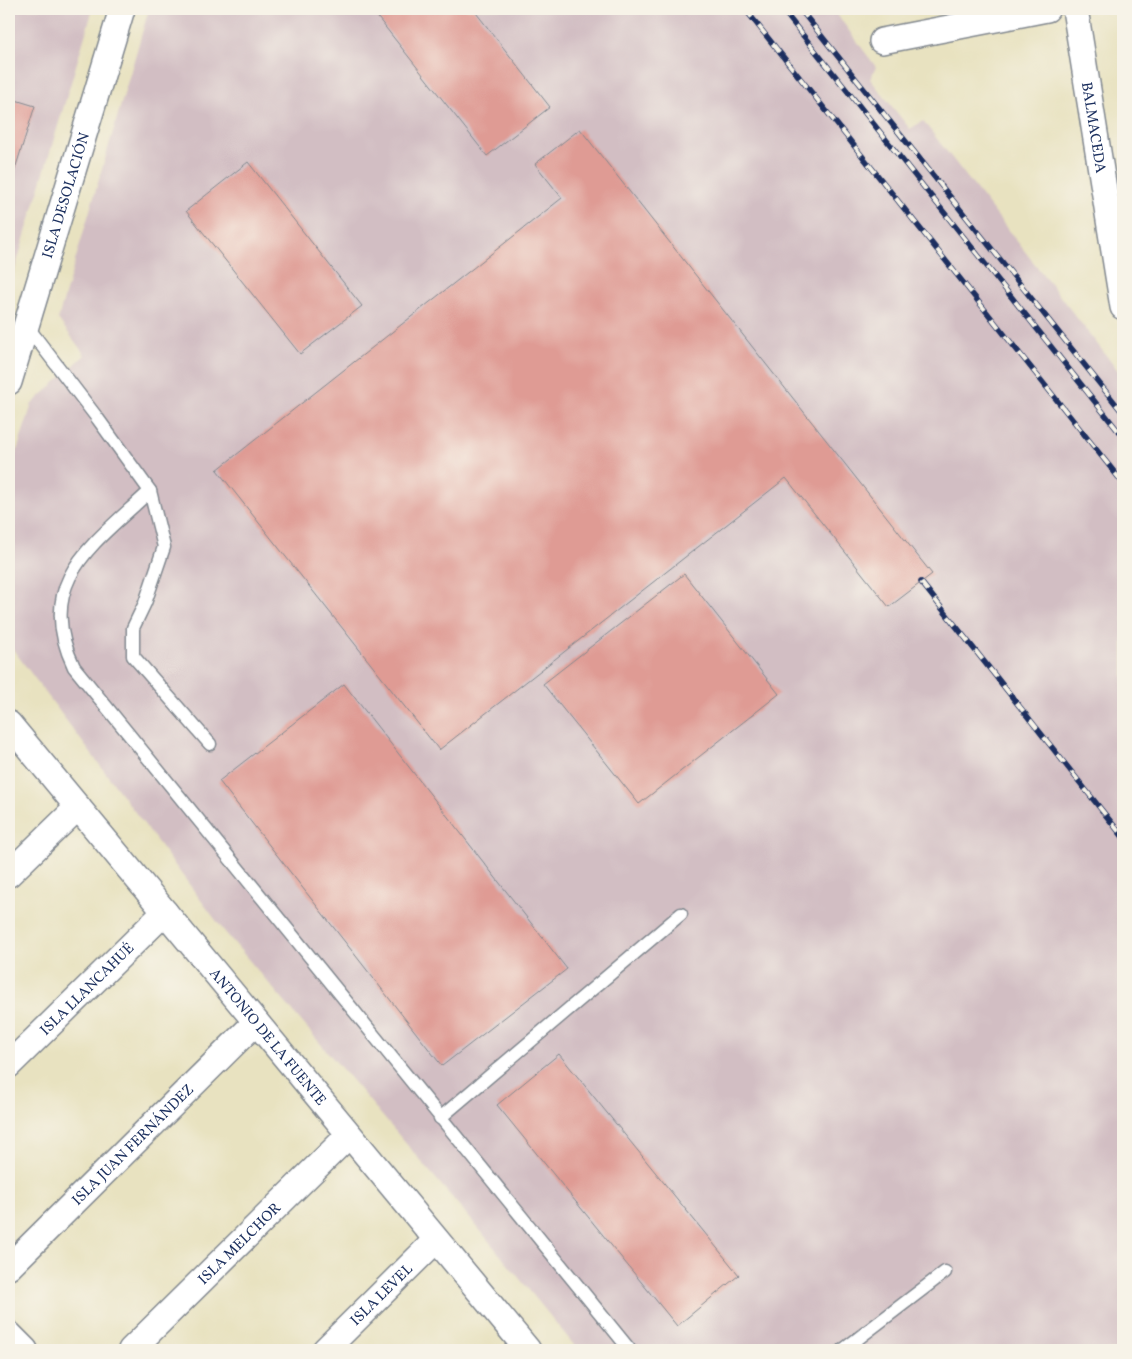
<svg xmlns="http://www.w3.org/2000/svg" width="1132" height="1359" font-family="Vollkorn,serif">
	<rect width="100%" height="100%" fill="#f7f3e8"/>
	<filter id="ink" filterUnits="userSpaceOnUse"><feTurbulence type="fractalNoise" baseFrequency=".02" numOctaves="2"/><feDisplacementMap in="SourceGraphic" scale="10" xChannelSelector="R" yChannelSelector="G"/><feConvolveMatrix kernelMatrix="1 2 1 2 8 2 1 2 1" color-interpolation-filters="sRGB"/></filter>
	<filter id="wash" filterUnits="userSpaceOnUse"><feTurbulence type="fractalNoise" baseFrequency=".0096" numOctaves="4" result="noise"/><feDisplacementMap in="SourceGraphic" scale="20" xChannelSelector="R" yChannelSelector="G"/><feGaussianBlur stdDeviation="1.12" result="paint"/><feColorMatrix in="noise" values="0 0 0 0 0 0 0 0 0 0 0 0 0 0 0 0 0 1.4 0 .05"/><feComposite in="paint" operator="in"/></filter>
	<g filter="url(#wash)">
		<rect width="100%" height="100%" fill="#e8e2c0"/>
		<g fill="#d2bec3">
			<path d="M9,9H93L9,289Z"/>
			<path d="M149,9H833L876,67L870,79L910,129L923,121L1123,377V1350H578L479,1229L224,931L9,644V475L32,404L85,355L58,319Z"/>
		</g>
		<g id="blocks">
			<g fill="#df9b94">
				<path d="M371,9H473L550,107L487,156Z"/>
				<path d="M9,98L35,106L9,188Z"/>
				<path d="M580,129L932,574L889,607L786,478L439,750L217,470L562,198L535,164Z"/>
				<path d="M248,162L362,306L300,354L186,211Z"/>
				<path d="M684,574L779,694L639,804L543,684Z"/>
				<path d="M344,684L567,969L442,1066L219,781Z"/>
				<path d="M559,1054L739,1275L677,1326L497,1105Z"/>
			</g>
		</g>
	</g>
	<g filter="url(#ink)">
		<use href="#blocks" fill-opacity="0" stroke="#82888f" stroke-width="1"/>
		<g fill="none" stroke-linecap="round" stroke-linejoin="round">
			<defs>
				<g id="lane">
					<path d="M26,325L98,419L150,491L164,547L145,603L133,628V656L210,744"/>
					<path d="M150,491C94,544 33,581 74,667L630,1350"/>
					<path d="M440,1118L681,914"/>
					<path d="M843,1350L945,1272"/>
				</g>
				<g id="street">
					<path id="s1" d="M1075,9L1123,307"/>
					<path d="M882,41L1047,9"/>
					<path id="s2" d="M9,382L122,9"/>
					<path id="s3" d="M9,724L528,1350"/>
					<path d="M9,874L78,807"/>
					<path id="s4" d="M9,1065L165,912"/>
					<path id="s5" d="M9,1267L256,1022"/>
					<path d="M9,1334L25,1350"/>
					<path id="s6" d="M131,1350L349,1135"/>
					<path id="s7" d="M325,1350L436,1240"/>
				</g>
			</defs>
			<use href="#lane" stroke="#82888f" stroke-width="15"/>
			<use href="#street" stroke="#82888f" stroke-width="28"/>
			<use href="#lane" stroke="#fff" stroke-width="12"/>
			<use href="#street" stroke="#fff" stroke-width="25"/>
			<defs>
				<g id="rail">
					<path d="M745,9L1123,483"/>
					<path d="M782,9L1123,437"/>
					<path d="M800,9L1123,413"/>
					<path d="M921,582L1123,837"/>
				</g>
			</defs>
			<use href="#rail" stroke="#1b2f5e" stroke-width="5.5"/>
			<use href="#rail" stroke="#f7f3e8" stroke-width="4" stroke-dasharray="11" stroke-linecap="butt"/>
		</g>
	</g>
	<g text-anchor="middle" stroke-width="4" stroke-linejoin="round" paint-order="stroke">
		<g font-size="15" fill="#1b2f5e" stroke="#f7f3e8">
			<text dy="5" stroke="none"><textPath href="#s1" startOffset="120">BALMACEDA</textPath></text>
			<text dy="5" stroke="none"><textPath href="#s2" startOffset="195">ISLA DESOLACIÓN</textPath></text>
			<text dy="5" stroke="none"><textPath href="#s4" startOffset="109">ISLA LLANCAHUÉ</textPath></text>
			<text dy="5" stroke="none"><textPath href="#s3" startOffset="406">ANTONIO DE LA FUENTE</textPath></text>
			<text dy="5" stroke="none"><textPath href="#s5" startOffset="174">ISLA JUAN FERNÁNDEZ</textPath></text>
			<text dy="5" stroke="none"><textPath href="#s6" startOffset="152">ISLA MELCHOR</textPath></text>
			<text dy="5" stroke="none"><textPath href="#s7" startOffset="79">ISLA LEVEL</textPath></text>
		</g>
	</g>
	<rect width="1132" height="1359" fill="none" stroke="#f7f3e8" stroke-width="30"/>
</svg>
